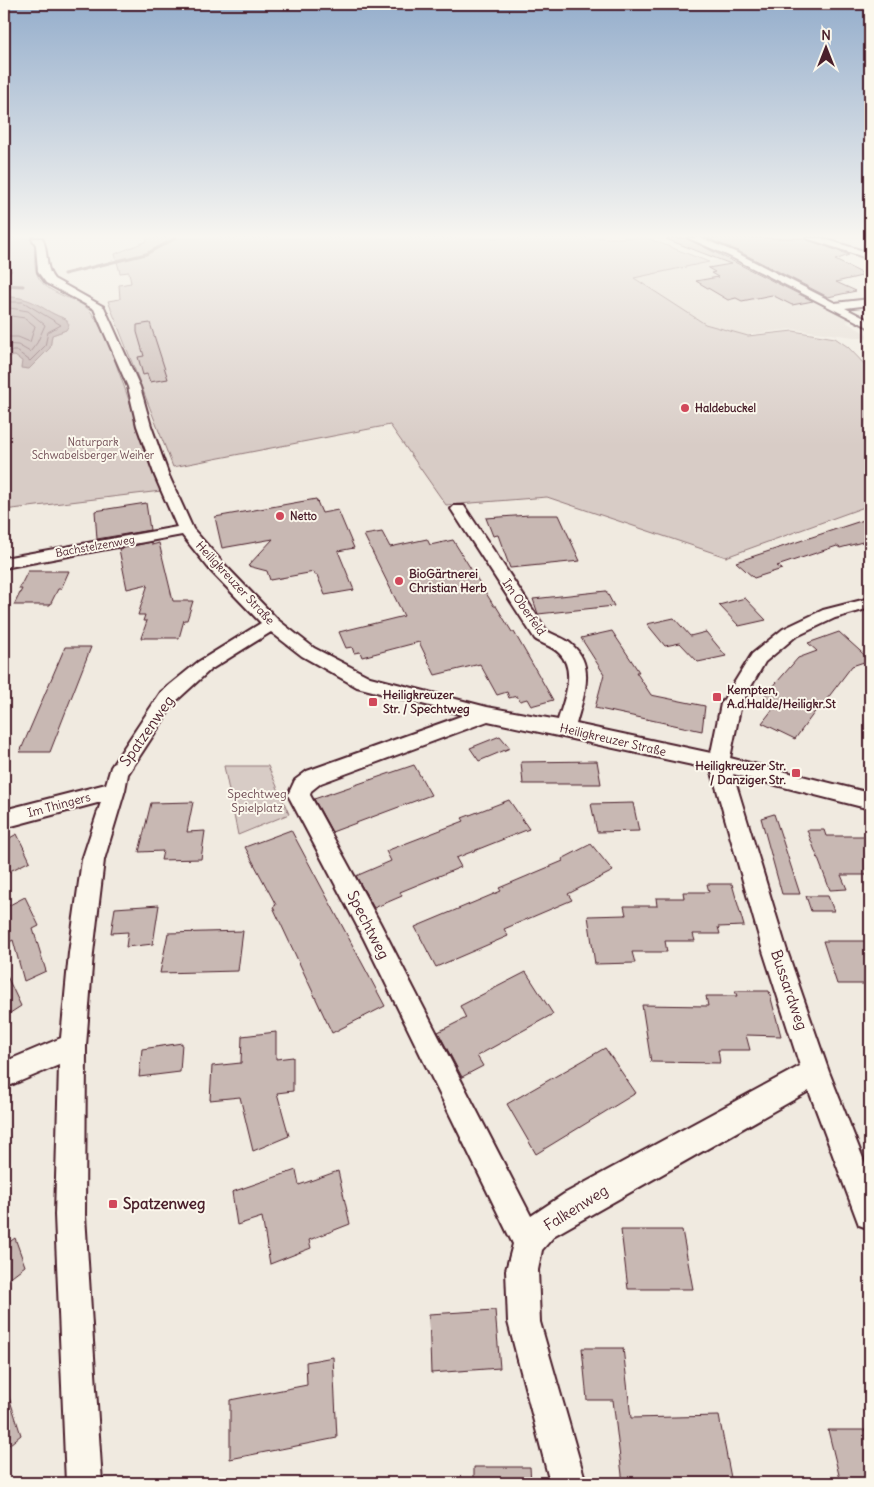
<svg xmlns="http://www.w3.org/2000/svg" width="874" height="1487" font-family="Delius,sans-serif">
	<rect width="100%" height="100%" fill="#f0eae0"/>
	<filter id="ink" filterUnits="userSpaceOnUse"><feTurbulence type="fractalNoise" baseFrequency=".02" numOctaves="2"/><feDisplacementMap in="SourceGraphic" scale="10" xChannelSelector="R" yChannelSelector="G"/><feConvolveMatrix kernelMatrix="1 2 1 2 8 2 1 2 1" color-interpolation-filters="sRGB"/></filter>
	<g filter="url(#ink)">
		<path fill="#e4dbd2" d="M731,257L853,320L846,322L870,336V339L792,329L744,335L705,324L634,278Z"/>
		<g fill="#d8ccc6" stroke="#917678">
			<path d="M4,238H29L35,246C32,284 43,287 75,301C82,304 90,309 93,315C108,337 116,365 125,389C137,423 149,457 161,491L4,510V356H15L22,361L50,348L52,335L66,330V319C43,312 35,297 9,297L7,292L11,284L7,276Z"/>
			<path d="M147,238H647L709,262L634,278L705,324L748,336L793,331L835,338L848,347L870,370V505L726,557L547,497L446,505L390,425L173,467L108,301L120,299L119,285L131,283L129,272L120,273L115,254L147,241Z"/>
			<path d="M224,766H268L289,814L238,835Z"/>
		</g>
		<path fill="#b8a4a2" stroke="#8c6f72" d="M4,252L8,259L7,265L12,271L7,276L9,282L13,286L7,292L9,297C38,298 41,311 66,319L69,325L66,330L52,335L50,348L29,369L21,368L22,361L15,356H4Z"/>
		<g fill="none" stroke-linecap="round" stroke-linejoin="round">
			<g stroke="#76545b" stroke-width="1">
				<path d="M4,298L8,302H23L61,325L48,332L45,346L30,361L17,351H4"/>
				<path d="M4,307L28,311L45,325L37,343L30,352L18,345L4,344"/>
				<path d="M4,315L25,318L35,326L30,342L18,337H4"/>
			</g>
			<g stroke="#8c6f72" stroke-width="3">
				<path d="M64,274L146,254L176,238"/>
				<path d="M4,285L23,286"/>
			</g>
		</g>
		<g fill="#c8b8b3" stroke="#4a1f2b">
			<path d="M667,238H686L813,301L792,305L772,295L742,301L736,298L728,300L696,281L718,277L711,273L715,272L708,268L731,264L666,239Z"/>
			<path d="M706,238H804L849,255L835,260L866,275L836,282L856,291L828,297L736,250Z"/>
			<path d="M150,323L168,379L150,382L147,374L143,375L138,357L144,356L137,332V325Z"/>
			<path d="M316,499L322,513L338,510L354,548L338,551L354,590L325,595L317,575H315L314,572L270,580L267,571L248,566L273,539L222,548L215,517Z"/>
			<path d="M146,503L150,530L97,539L95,511Z"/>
			<path d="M529,515H559L580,561L510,568L498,535L493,536L486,518Z"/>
			<path d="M870,518V540L840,548L837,546L777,566L782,569L754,578L736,562Z"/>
			<path d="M382,532L390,547L427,539L430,545L453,540L494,606H496L512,632H514L553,700L531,706L527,699L520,701L517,696L509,698L507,692L497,695L480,664L435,675L419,642L362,657L360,652L354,653L352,647L346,648L339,632L404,616L364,535Z"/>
			<path d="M152,542V545L159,543L173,601H193L187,620H184L179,638H141L147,621H143L145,615H138L148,584L127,589L119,549Z"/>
			<path d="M28,571H69L61,589H58L50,605H14L22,589H19Z"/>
			<path d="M606,591L614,606L538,614L533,599Z"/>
			<path d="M745,598L766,620L739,626L719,605Z"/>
			<path d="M674,618L690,636L706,632L726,656L698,662L680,643L665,646L647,624Z"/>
			<path d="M612,631L639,672H636L651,695L705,706L702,731L595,708L604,674L581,638Z"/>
			<path d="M839,632L870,660L852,666L824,703L822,702L795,739L762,723L776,705L763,698L798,658L817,651L808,643Z"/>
			<path d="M65,647H91L50,752H20Z"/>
			<path d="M500,736L510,748L479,761L470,748Z"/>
			<path d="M597,761L601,784H523L521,762Z"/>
			<path d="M414,765L431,795L332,832L314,799Z"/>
			<path d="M509,800L529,829L456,858L461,867L400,892L402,896L374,908L356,876L391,861L386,851L464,821L462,818Z"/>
			<path d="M193,802L187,832L205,831L201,859L161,860L163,851L139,852L151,803Z"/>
			<path d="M633,803L639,831L597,832L591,804Z"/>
			<path d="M774,814L800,894H782L761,818Z"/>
			<path d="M291,830L385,1006L332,1033L273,907L276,905L245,847Z"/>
			<path d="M807,830H824L826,836H870V875H841L847,889L830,890Z"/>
			<path d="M17,834L30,861L4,874V841Z"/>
			<path d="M591,844L613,871L568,894L572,900L504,929L508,936L436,967L415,927L501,891L499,888L563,861L562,859Z"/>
			<path d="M707,884H732L744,926L718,927L720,934H693L695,941H665L667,952H632L635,963L595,964L588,916L626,915L624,906H657L656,898H684L683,892H709Z"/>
			<path d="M806,896H828L834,911H811Z"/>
			<path d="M25,897L39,926L33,929L46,971L24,981L13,940L4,945V908Z"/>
			<path d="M159,905L153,944L126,947L128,932L111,933L115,908Z"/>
			<path d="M243,931L238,971L160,973L168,933Z"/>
			<path d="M823,941H870V984H837Z"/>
			<path d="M4,970L21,1006L4,1017Z"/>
			<path d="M526,972L553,1014L477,1056L483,1066L462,1077L438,1032L466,1018L460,1006Z"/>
			<path d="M735,991H769L781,1036L746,1035L750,1050H718L720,1063L651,1062L642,1005L708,1006L706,996H737Z"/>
			<path d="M276,1032V1059L293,1057V1091L277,1093L289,1136L253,1151L240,1097L210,1100L212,1066L241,1063L242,1036Z"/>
			<path d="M182,1043L180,1072L139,1077L142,1049Z"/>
			<path d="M605,1048L636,1093L536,1154L507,1104Z"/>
			<path d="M296,1170L299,1185L338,1171L350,1224L309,1240L311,1248L270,1264L262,1217L237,1225L232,1192Z"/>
			<path d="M621,1230H682L693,1289H628Z"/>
			<path d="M15,1238L25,1266L4,1282V1246Z"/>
			<path d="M495,1310L500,1368L431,1373L429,1314Z"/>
			<path d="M582,1348H623L631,1418L719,1416L732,1483H623L613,1400H587Z"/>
			<path d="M333,1357L337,1438L230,1459V1400L307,1385L306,1362Z"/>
			<path d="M4,1391H7L21,1435L4,1449Z"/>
			<path d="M828,1430H870V1483H841Z"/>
			<path d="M474,1467H530L531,1483H474Z"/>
		</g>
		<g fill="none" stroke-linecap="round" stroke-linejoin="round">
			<defs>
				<g id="street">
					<path d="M32,238H42C49,251 44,267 54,279L104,307L140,387L151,426L169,476L193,529L223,563L278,620L314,648L370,677L487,707L558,720C564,700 577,670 559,653C552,646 542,644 535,639L451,509L454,506H464L547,631C555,636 565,638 571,644C597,666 583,697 576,724L711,753L721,704L752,654L783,629L823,610L870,598V608L835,618L795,637L765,662L741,704L730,758L870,793V809L733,774L787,951L829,1072L870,1176V1229L859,1225L809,1091L555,1235L542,1250L538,1270L540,1322L586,1483H550L508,1322L506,1270L513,1244L364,939L288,795L295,780L307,771L464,715L357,687L302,656L271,632L210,670L175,702L128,774L125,790L104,860L93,953L86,1046L85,1215L102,1483H66L55,1215L59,1065L4,1088V1062L61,1038L69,953L82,860L101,802L4,828V810L106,784L111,767L161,692L198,662L261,623L211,571L182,535L4,568V558L177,527L155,476L137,426L128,387L94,309L46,283L38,272L36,245ZM488,721L711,769L763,951L800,1066L564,1194L531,1216L380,923L310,795L311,791L321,783Z"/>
					<path d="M688,238H701L735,252L835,303L870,299V305L845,308L870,321V328L729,256Z"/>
					<path d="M806,238H821L870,253V259Z"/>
				</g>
			</defs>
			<use href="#street" stroke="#4a1f2b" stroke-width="4"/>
			<use href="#street" fill="#fbf7ec" fill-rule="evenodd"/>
		</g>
	</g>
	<linearGradient id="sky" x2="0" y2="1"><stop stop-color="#95aecc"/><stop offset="0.53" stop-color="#f8f6f1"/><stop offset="1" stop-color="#f8f6f1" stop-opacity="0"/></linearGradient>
	<rect width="874" height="446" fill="url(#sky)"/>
	<g fill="#d1495b" stroke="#fbf7ec" stroke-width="2">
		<circle cx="685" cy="408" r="5"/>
		<circle cx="280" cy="516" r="5"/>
		<circle cx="399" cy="581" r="5"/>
		<rect x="712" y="692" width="10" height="10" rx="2.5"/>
		<rect x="368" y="697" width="10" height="10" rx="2.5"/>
		<rect x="791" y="768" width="10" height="10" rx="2.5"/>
		<rect x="108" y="1199" width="10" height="10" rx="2.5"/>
	</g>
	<g text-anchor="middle" stroke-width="4" stroke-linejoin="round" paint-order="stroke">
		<g font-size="11" font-weight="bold" fill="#4a1f2b" stroke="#fbf7ec" text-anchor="start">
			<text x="695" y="412">Haldebuckel</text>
			<text x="290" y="520">Netto</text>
		</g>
		<g font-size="11" fill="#6e4a52" stroke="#fbf7ec">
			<text x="93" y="446">Naturpark<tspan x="93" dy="13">Schwabelsberger Weiher</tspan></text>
		</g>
		<g font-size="11" fill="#4a1f2b" stroke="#fbf7ec">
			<text transform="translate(95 546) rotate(-10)" y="4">Bachstelzenweg</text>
		</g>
		<g font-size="12" font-weight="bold" fill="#4a1f2b" stroke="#fbf7ec" text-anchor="start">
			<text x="409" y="578">BioGärtnerei<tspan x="409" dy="14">Christian Herb</tspan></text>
			<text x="727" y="694">Kempten,<tspan x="727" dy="14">A.d.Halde/Heiligkr.St</tspan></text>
			<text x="383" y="699">Heiligkreuzer<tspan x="383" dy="14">Str. / Spechtweg</tspan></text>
			<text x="786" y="770" text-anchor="end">Heiligkreuzer Str.<tspan x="786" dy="14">/ Danziger Str.</tspan></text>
		</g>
		<g font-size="12" fill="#4a1f2b" stroke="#fbf7ec">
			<text transform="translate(235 583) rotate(47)" y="4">Heiligkreuzer Straße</text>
			<text transform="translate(524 607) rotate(55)" y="4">Im Oberfeld</text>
			<text transform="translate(613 740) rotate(13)" y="4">Heiligkreuzer Straße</text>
			<text transform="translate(59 805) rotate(-15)" y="4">Im Thingers</text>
		</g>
		<g font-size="12" fill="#6e4a52" stroke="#fbf7ec">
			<text x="257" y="798">Spechtweg<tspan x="257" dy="14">Spielplatz</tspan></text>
		</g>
		<g font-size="15" fill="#4a1f2b" stroke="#fbf7ec">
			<text transform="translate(147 731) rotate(-55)" y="5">Spatzenweg</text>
			<text transform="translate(368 925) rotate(63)" y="5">Spechtweg</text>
			<text transform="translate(789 990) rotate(71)" y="5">Bussardweg</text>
			<text transform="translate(576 1208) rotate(-32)" y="5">Falkenweg</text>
		</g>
		<g font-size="15" font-weight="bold" fill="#4a1f2b" stroke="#fbf7ec" text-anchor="start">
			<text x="123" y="1209">Spatzenweg</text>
		</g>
	</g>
	<rect width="874" height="1487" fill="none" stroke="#fbf7ec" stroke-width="20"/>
	<rect x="10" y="10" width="854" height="1467" fill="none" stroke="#4a1f2b" stroke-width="2" filter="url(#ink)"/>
	<g transform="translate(826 48)" stroke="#fbf7ec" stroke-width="4" paint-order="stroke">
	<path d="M0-4L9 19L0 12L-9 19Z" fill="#4a1f2b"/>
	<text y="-8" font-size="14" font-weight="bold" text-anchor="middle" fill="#4a1f2b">N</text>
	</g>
</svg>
